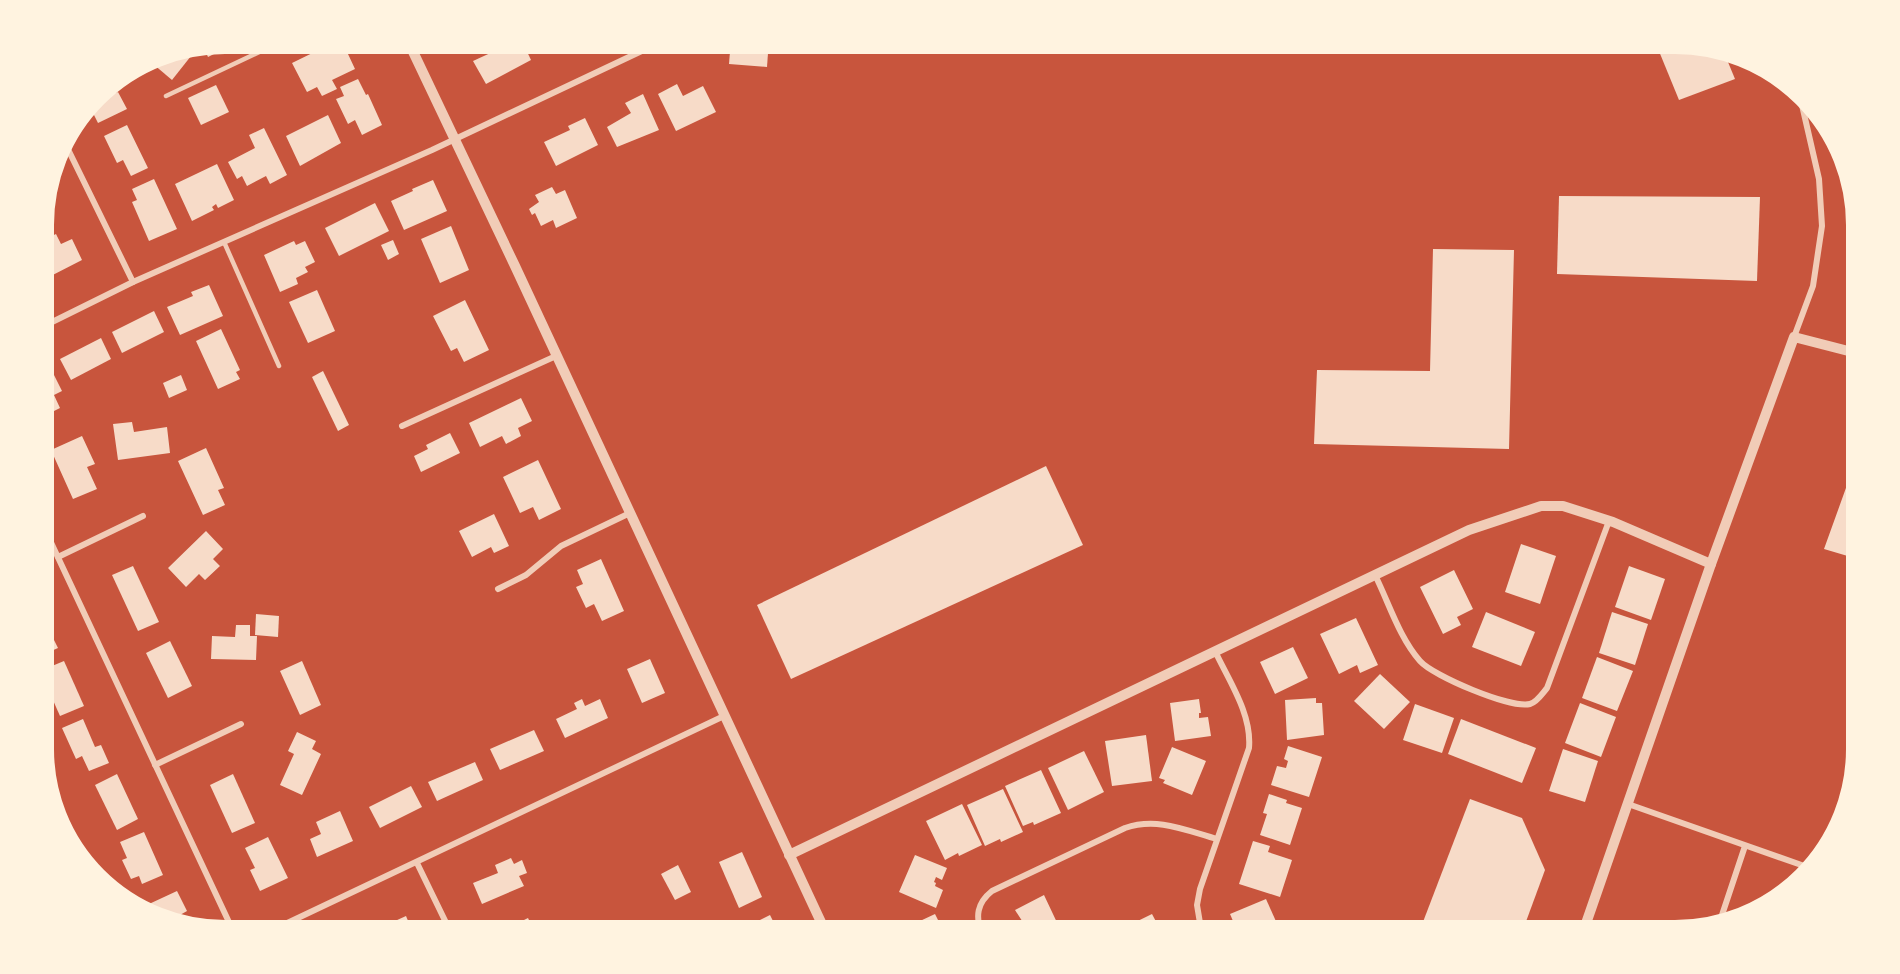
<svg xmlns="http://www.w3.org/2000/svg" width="1900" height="974" font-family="'Exo 2',sans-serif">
	<rect width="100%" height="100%" fill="#c8553d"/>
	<g fill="#f7dbc8">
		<path d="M222,39L226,48L208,57L202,44Z"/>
		<path d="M341,39L355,69L332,80L337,89L322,96L317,87L307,92L292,63Z"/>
		<path d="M452,39H484L458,51Z"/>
		<path d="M521,39L531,60L486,84L473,61Z"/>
		<path d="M731,39H769L767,67L729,64Z"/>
		<path d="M1654,39H1676L1723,50L1735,79L1679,100Z"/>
		<path d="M181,48L191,56L172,80L146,58L154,53Z"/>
		<path d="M358,79L366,95L368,94L382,125L362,135L355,120L348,124L336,99L344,96L340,87Z"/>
		<path d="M107,82L113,94L118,92L127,109L98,123L89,105L102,98L98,90Z"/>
		<path d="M677,84L683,96L703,86L716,112L676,131L658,94Z"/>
		<path d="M216,85L229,112L201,125L188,98Z"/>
		<path d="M643,94L659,130L617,147L607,127L631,113L625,103Z"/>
		<path d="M328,115L341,143L300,166L286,136Z"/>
		<path d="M585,118L598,145L556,166L544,142L570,130L568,126Z"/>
		<path d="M127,125L148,168L131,176L123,160L117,163L104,136Z"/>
		<path d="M264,128L287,175L270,184L266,176L247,186L242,176L237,179L228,162L255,148L249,135Z"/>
		<path d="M217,164L234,200L218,208L216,204L212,207L214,210L192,221L175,184Z"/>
		<path d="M154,179L177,229L149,241L132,202L137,200L132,189Z"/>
		<path d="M433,180L447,211L404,230L391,201L413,191L412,189Z"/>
		<path d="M552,187L556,194L565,190L577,218L556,228L553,220L541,226L535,213L532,215L529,209L539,202L535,195Z"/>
		<path d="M1559,196L1760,197L1757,281L1557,274Z"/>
		<path d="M375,203L389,231L339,256L325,228Z"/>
		<path d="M451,226L469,270L440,283L421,239Z"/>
		<path d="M56,234L61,244L72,239L82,260L43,280L40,274V255L42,254L39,242Z"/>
		<path d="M393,240L399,254L388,260L381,245Z"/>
		<path d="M294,241L296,245L305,241L315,262L305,267L308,272L296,278L298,284L280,292L264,255Z"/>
		<path d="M1433,249L1514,250L1509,449L1314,444L1317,370L1430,371Z"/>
		<path d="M209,285L223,316L180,335L167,307L193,296L191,292Z"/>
		<path d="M317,290L335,331L308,343L289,302Z"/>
		<path d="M465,300L489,350L464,362L457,348L451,351L433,316Z"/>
		<path d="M154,311L164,332L122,353L112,332Z"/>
		<path d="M221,329L240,370L236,372L240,379L218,389L196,341Z"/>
		<path d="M101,338L111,359L71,380L60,359Z"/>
		<path d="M40,365L43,372L51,369L62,391L54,395L60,408L40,418Z"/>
		<path d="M323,371L349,425L338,431L312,377Z"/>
		<path d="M181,375L187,390L169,398L163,383Z"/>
		<path d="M521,398L532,421L518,428L521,436L506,444L502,436L480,447L469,423Z"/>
		<path d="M132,422L134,432L167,427L170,453L118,460L113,424Z"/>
		<path d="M450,433L460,453L421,472L414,456L428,449L426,445Z"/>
		<path d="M82,436L95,464L87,467L97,489L73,499L51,450Z"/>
		<path d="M206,448L224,488L218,490L225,505L203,515L178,461Z"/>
		<path d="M1860,449L1861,575V578L1846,572L1851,557L1824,549Z"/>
		<path d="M538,460L561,509L539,520L533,507L520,513L503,477Z"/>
		<path d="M1046,466L1083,545L791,679L757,605Z"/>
		<path d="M494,514L509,546L494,553L491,547L472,557L459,531Z"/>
		<path d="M206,531L223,549L213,559L220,566L205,580L199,574L186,587L168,568Z"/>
		<path d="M1521,544L1556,556L1540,604L1505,592Z"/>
		<path d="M601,559L624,611L602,621L594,604L586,608L576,587L583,584L577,570Z"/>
		<path d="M133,566L159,622L138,631L112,575Z"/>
		<path d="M1629,566L1665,579L1651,620L1615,607Z"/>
		<path d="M1454,570L1473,609L1457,617L1461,625L1443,634L1420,587Z"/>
		<path d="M40,612L58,648L40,656Z"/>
		<path d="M1486,612L1535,632L1521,666L1472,647Z"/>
		<path d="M1612,612L1648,624L1635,665L1599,653Z"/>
		<path d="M256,614L279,616L278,637L255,635Z"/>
		<path d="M1356,618L1378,665L1360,673L1357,665L1339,674L1320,634Z"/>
		<path d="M236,625H250V636H257L256,660L211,659L212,636L235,637Z"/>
		<path d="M170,641L192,686L168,698L146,653Z"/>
		<path d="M1293,647L1308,678L1275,694L1260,662Z"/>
		<path d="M1597,657L1633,671L1617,711L1582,698Z"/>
		<path d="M650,659L665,693L642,703L627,669Z"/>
		<path d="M64,661L84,706L60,716L40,671Z"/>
		<path d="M302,661L321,705L300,715L280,671Z"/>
		<path d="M1380,674L1410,702L1384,729L1354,701Z"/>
		<path d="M1316,698V703H1322L1324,735L1287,740L1285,700Z"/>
		<path d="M582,699L585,706L600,699L608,718L565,738L556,719L577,709L574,703Z"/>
		<path d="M1199,699L1201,713H1199V718L1208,717L1211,736L1175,741L1170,703Z"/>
		<path d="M1580,703L1616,717L1601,757L1565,743Z"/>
		<path d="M1415,704L1454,718L1442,753L1403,740Z"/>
		<path d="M83,719L95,747L101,745L109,763L89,771L82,756L76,759L62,728Z"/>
		<path d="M1461,719L1536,748L1522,783L1448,754Z"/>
		<path d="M534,730L544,751L500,770L490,749Z"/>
		<path d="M297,732L316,741L312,749L321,754L302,795L280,785L294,754L288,751Z"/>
		<path d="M1146,735L1152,781L1112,786L1105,741Z"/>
		<path d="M1288,746L1322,757L1309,797L1271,785L1277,766L1286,768L1288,761L1284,759Z"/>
		<path d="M1172,747L1206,761L1192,795L1163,783L1165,780L1159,778Z"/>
		<path d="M1563,749L1598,761L1585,802L1549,791Z"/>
		<path d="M1084,751L1104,792L1068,810L1048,768Z"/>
		<path d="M475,762L483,780L437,801L428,782Z"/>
		<path d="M1041,770L1061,813L1034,825L1033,822L1023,826L1005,786Z"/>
		<path d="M117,774L138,819L117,830L95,785Z"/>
		<path d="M233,774L255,823L232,833L210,785Z"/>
		<path d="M411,786L422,807L380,828L369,807Z"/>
		<path d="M1003,789L1023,832L1001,842L1000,839L985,846L967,805Z"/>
		<path d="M1269,794L1287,800L1286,803L1302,808L1290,845L1260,835L1267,814L1263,813Z"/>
		<path d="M1470,799L1522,818L1545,870L1521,935H1418Z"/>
		<path d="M962,804L982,845L959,856L958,853L945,860L926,821Z"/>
		<path d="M340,811L353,841L317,857L310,839L321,834L316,822Z"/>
		<path d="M144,832L163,875L142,884L139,876L131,879L122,860L127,858L120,842Z"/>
		<path d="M268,837L288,878L260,891L250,870L255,868L245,848Z"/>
		<path d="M1253,841L1270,846L1268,852L1292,860L1280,897L1239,884Z"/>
		<path d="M742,852L762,897L739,908L719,862Z"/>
		<path d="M915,855L947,868L942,880L936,877L934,882L936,883L935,886L943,890L936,908L899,892Z"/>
		<path d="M511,858L514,864L522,860L527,873L519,876L524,886L482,904L473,883L498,873L495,865Z"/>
		<path d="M678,865L691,892L675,900L661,874Z"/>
		<path d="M177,891L187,911L180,915L185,926L156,919L149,904Z"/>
		<path d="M1044,895L1061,931L1053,935H1023L1020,930L1026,927L1015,910Z"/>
		<path d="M1266,899L1279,928L1264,935H1239L1230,914Z"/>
		<path d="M935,914L943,930L937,933L938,935H909L905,928Z"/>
		<path d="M1152,914L1161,931L1157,933L1158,935H1109Z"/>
		<path d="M770,915L780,935H745L742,929Z"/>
		<path d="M406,916L414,935H364Z"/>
		<path d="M528,918L536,935H509L506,929Z"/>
	</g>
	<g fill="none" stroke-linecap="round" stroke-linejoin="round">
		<g stroke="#f1ccb7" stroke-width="4.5">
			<path d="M166,96L287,39"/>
			<path d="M224,242L279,366"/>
		</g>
		<g stroke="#f1ccb7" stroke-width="6">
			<path d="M62,137L133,282"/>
			<path d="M40,328L133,282L432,150L665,40"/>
			<path d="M1794,337L1813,286L1822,226L1819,179L1799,92"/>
			<path d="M402,426L556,356"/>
			<path d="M40,519L235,935"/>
			<path d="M58,557L143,516"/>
			<path d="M1375,575C1389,603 1399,637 1420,661C1433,676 1511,709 1530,704C1537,702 1542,694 1547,688L1609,521"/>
			<path d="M498,589L526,575L561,546L630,513"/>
			<path d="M155,765L241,724"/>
			<path d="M1628,804L1810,868"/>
			<path d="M417,863L452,935"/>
			<path d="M1719,924L1745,846"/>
			<path d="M262,935L724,716"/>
			<path d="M982,935C975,916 977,903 992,891L1125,828C1157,817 1185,830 1217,839"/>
			<path d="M1202,935L1197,905L1200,889L1249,748C1252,714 1229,681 1215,651"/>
		</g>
		<g stroke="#f1ccb7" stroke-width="10">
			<path d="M407,39L515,266L827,935"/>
			<path d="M789,855L1469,530L1541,506H1563L1613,522L1711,564"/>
			<path d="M1582,935L1711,564L1794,337L1860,354"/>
		</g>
	</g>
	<path d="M0 0H1900V974H0ZM225 50H1675A175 175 0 0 1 1850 225V749A175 175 0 0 1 1675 924H225A175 175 0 0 1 50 749V225A175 175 0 0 1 225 50Z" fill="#fff3e0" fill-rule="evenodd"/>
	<path fill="none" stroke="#fff3e0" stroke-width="8" d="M225 50H1675A175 175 0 0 1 1850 225V749A175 175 0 0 1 1675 924H225A175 175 0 0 1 50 749V225A175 175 0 0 1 225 50Z"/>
</svg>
